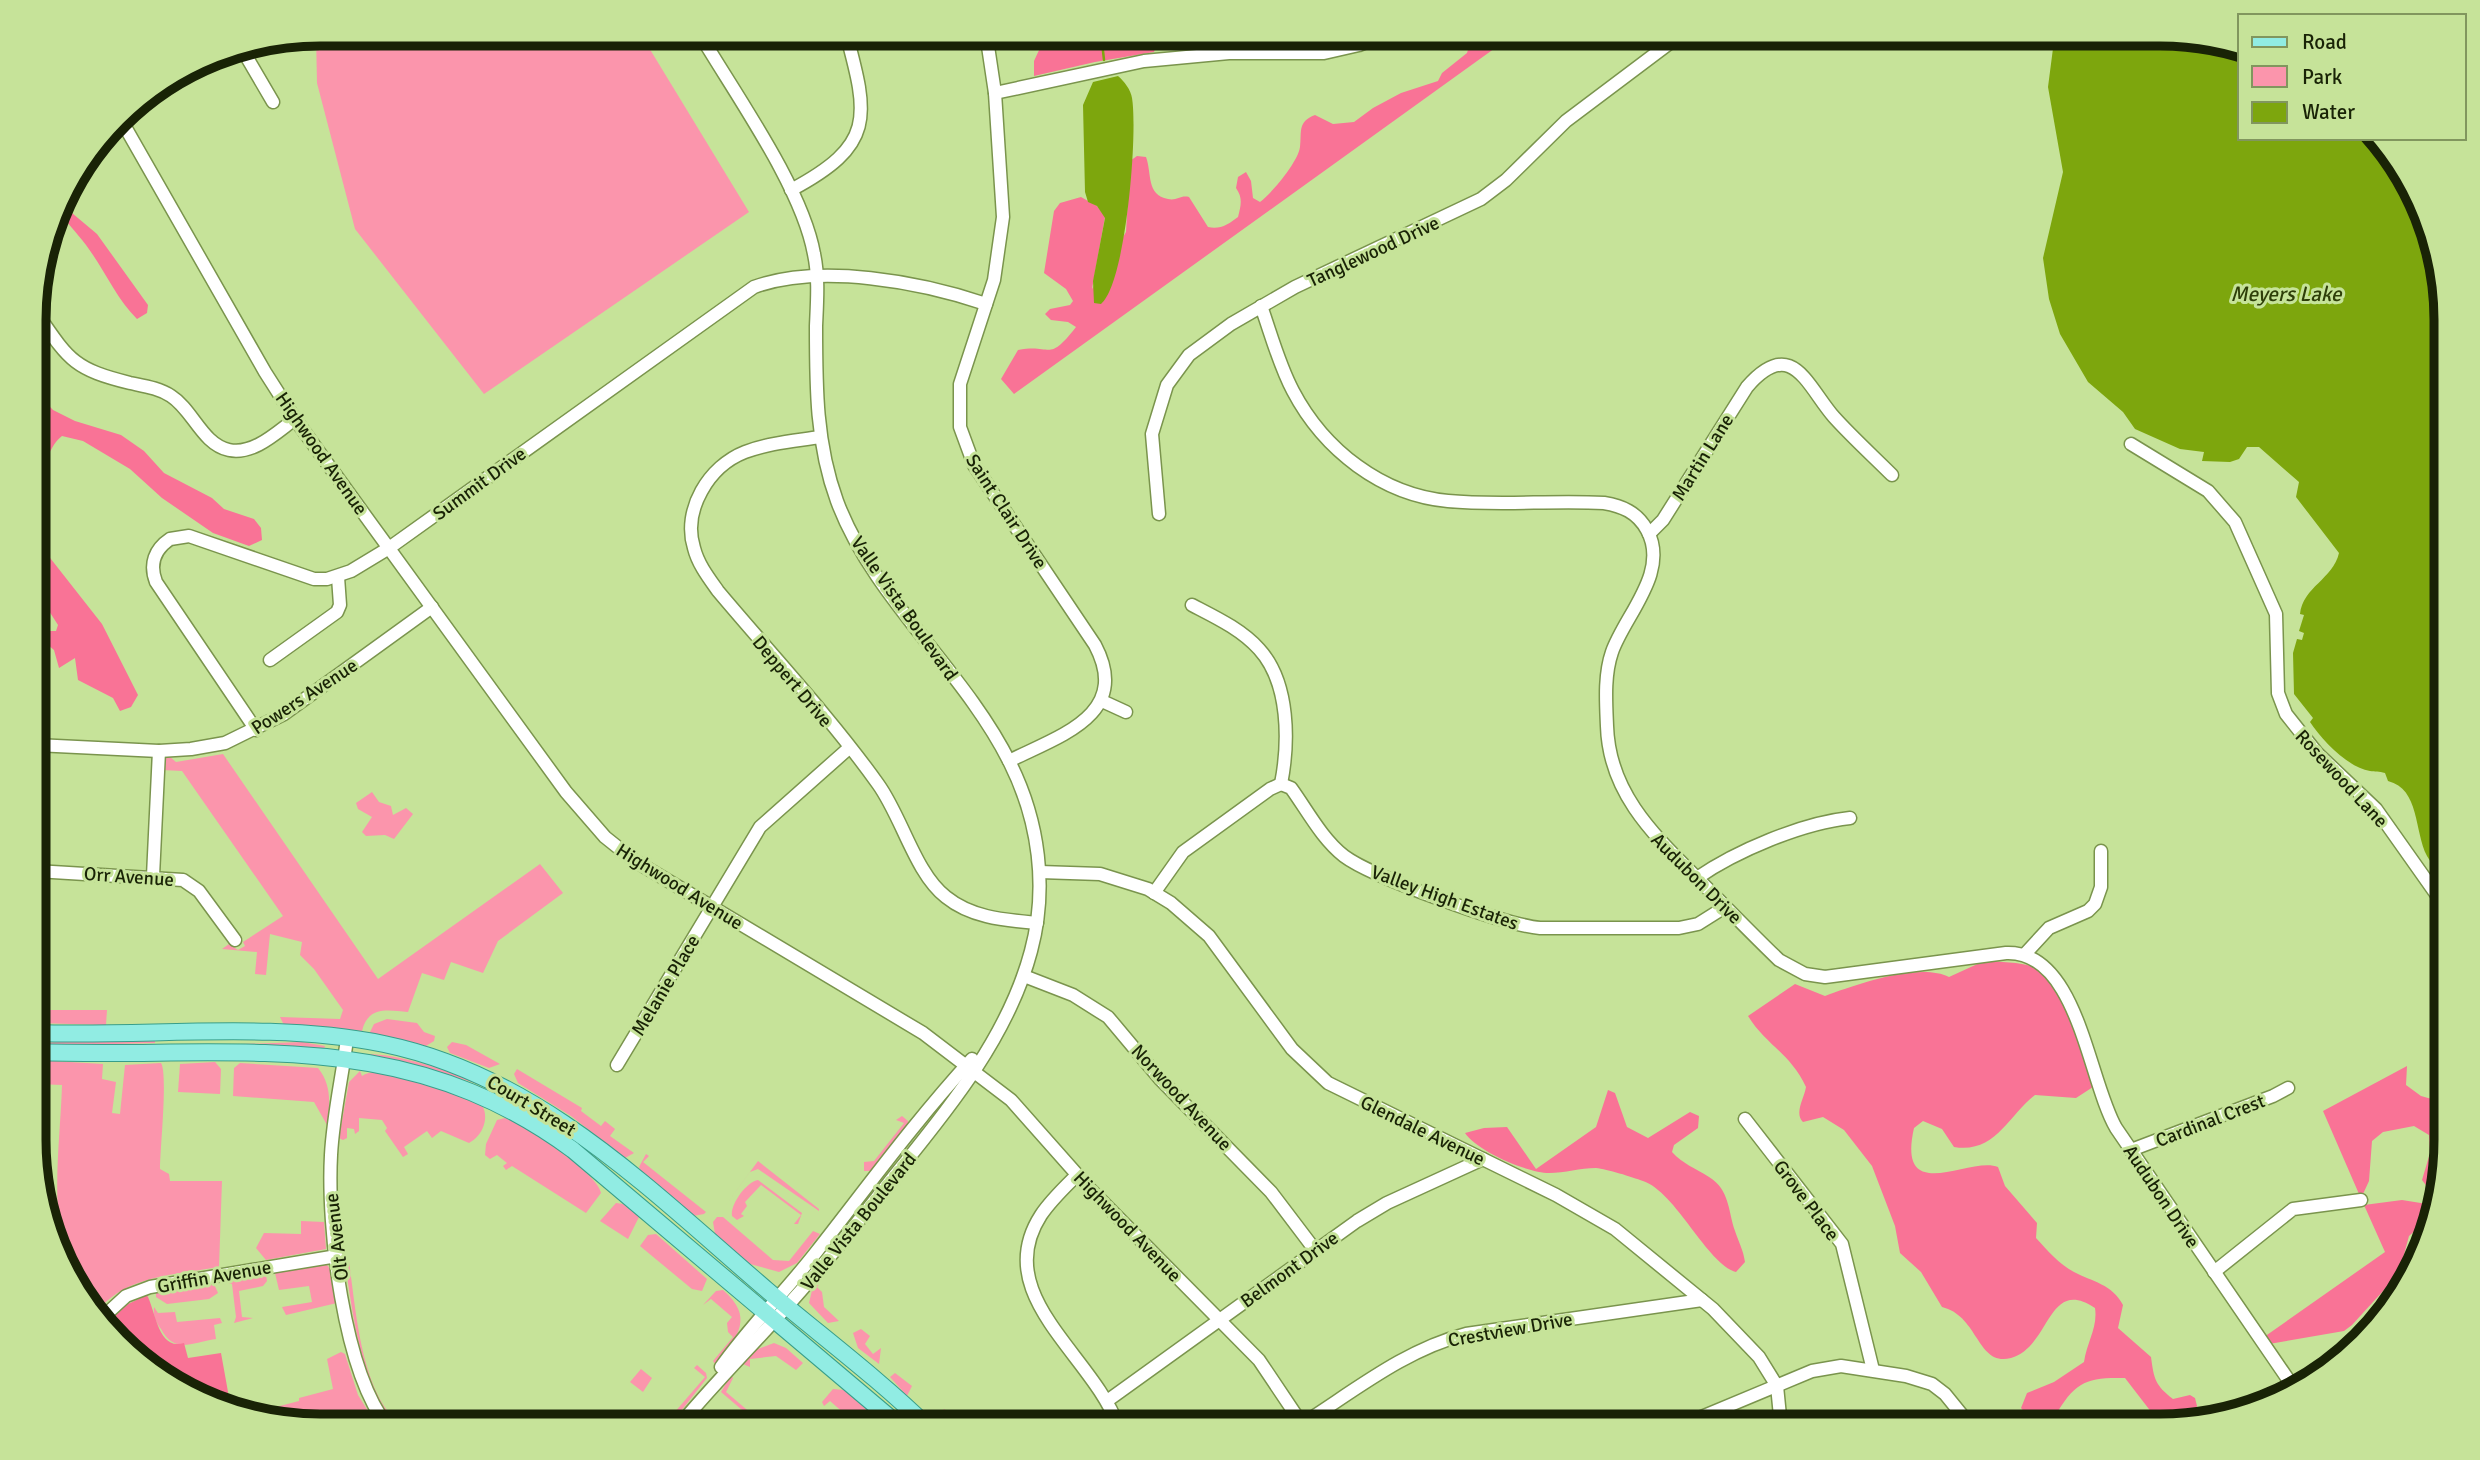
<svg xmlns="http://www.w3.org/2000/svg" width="2480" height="1460" font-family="Signika,sans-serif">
	<rect width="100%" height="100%" fill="#c6e399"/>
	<g fill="#fb95ac">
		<path d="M640,33L749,212L484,394L355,229L317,83L316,34Z"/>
		<path d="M223,754L378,979L540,864L563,893L498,941L483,973L451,962L444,980L422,973L408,1012C387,1010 368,1006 362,1031L284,1025L280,1017L340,1019L343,1010L314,969L300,955L302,942L270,934L266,975L255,974L257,952L222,949L229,944L238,950L245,946L243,942L283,916L182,771L162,770L164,760L169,756L176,762Z"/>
		<path d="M372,792L379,802L391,806L393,815L406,808L413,814L394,839L385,835L366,836L362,832L372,817L358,809L356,803Z"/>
		<path d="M36,1010H107L106,1025L36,1023Z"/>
		<path d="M387,1019L417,1023L424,1032L435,1036L434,1041L426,1046L369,1034L374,1024Z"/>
		<path d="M104,1040H155V1043L36,1046V1043Z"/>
		<path d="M302,1042L325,1046L324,1049L188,1046Z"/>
		<path d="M452,1042L466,1045L500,1064L489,1068L450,1053L447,1047Z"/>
		<path d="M363,1054C397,1053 449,1070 481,1085L410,1063Z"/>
		<path d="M36,1060L103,1064L102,1079L116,1082L112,1113L120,1114L125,1065L161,1063C168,1074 160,1149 160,1169L169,1174L170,1181H222L219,1267C176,1275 124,1275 96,1313C41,1261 60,1155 62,1085L36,1084Z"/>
		<path d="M215,1062L221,1069L220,1094L178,1092L180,1064Z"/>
		<path d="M240,1063L318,1068C332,1085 330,1105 327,1125L314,1102L233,1096L234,1068Z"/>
		<path d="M517,1069L582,1108L581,1111L601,1126L605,1121L615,1129L610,1136L634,1153L625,1158L571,1116L518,1083L514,1074Z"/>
		<path d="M360,1071L362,1076C383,1061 459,1096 483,1107C489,1120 482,1136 469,1143L441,1131L432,1138L427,1131L404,1147L408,1154L403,1157L385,1131L387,1128L382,1120L359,1118V1131L355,1134L354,1129L347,1128V1138L343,1140L339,1138L349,1082Z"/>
		<path d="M902,1116L908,1121V1125L872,1171H864V1162L874,1161L904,1123L896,1120Z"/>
		<path d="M505,1118C525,1126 598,1173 601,1193L586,1213L512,1166L506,1170L503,1166L507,1163L497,1155L490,1159L485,1155L486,1144L497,1120Z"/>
		<path d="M646,1154L649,1156L643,1162L706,1212L704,1214L693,1216L641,1172L639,1167Z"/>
		<path d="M758,1161L819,1209V1211L758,1169L750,1172L725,1206Z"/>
		<path d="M758,1180L802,1213L798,1224H794L801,1215L761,1185L745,1202L747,1206L741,1214L744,1216L737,1220L732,1216C730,1205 746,1182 758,1180Z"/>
		<path d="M616,1203L623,1204L639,1217L628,1239L600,1221Z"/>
		<path d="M723,1217L773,1260L789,1261L813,1231L820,1234L797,1263L779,1272L750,1264L715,1234L713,1222L717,1217Z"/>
		<path d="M301,1221L324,1222L326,1249L266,1260L256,1248L264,1233L301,1234Z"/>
		<path d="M656,1234L707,1279L702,1291L692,1289L640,1246L648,1235Z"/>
		<path d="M349,1262C356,1309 361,1398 404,1427H397C359,1379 355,1323 345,1265Z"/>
		<path d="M327,1265L331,1270L337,1303L286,1315L282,1307L312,1302L309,1286L279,1290L275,1273Z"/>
		<path d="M827,1267L830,1269L817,1287L822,1292L824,1307L839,1321L828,1323L809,1303L813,1286Z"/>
		<path d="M266,1275L267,1281L263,1286L239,1291L242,1317L253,1318L234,1323L236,1317L232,1284L224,1282Z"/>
		<path d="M214,1284L218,1293L209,1299L167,1304L156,1297V1293Z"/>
		<path d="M723,1290C754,1317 739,1335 716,1365L713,1361L733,1337L728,1332L727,1323L732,1317L711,1299L703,1305L716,1291Z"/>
		<path d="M154,1307L158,1313L175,1312L177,1322L220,1318L222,1323L214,1325L216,1339C190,1343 175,1354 161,1329C156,1322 153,1316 154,1307Z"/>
		<path d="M861,1329L870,1336L865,1344L873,1354L881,1348L879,1364L858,1348L853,1333Z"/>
		<path d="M774,1343L786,1348L803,1363L796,1370L776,1356L750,1359V1367L743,1364L755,1350Z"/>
		<path d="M341,1352L345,1354L358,1395L378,1427H319L251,1418L249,1414L299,1401V1398L333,1389L327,1359Z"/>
		<path d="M697,1365L706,1373L707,1378L681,1411L674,1413L705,1377L694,1368Z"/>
		<path d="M641,1369L652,1378L643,1392L630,1382Z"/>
		<path d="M895,1373L912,1386L907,1396L890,1377Z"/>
		<path d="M731,1375L733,1378L726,1392L766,1426L771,1421L774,1424L790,1410L776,1427H762L721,1392Z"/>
		<path d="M833,1389L844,1390L888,1427H860L830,1401L824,1406L822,1402Z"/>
		<path d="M944,1409L952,1415L955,1411L974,1427H942L936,1422Z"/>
	</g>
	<g fill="#f97396">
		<path d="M1047,33H1158L1159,36L1154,52L1095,62L1034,76V61Z"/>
		<path d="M1473,33H1516L1014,394L1001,379L1018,350C1053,343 1047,364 1076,327L1068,322L1051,320L1045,314L1050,309L1070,305L1073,301L1066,289L1044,273L1054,211L1060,203L1081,197L1097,206L1105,217L1092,289L1126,232L1130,161L1137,156L1146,157C1152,173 1146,195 1168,199C1177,201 1180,195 1189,197L1208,227C1220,230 1229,224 1238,217C1241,205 1243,198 1236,188L1238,177L1246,172L1251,181L1253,198L1260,202C1272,193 1298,162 1300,147C1302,132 1297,122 1315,115L1333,124L1354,122L1373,108L1401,93L1438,81L1442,73L1467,53Z"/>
		<path d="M61,199L66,208L97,234L148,305L147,313L137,319C116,298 104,269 86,245C77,233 66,222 58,210Z"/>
		<path d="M36,392L53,410L75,421L121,435L144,451L164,473L212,498L224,509L254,519L261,528L262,540L249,546L213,533L162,498L130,469L83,441L62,436C49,446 48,463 36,474Z"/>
		<path d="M36,540L102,624L138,695L131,707L120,711L113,698L78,680L75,658L59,668L54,650L36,635V627L39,625L50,631H56L58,625L42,600L36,598Z"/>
		<path d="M1984,961C2004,962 2027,962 2044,971C2057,979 2095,1072 2093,1087L2076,1098L2035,1095C2008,1116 1995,1154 1954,1147L1942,1129L1923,1121L1914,1128C1896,1208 1971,1155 1998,1167L2005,1186L2037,1223L2036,1238C2047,1250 2059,1264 2074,1272C2093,1282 2112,1284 2123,1305L2118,1328L2151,1357C2154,1379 2155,1385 2173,1399L2190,1395L2195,1398L2197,1406L2191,1423L2162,1426L2125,1378C2086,1377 2075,1382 2055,1416L2058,1426L2036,1425L2021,1408L2027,1393L2054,1382L2084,1362C2087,1342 2098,1327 2095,1308C2047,1276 2051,1347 2011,1358C1977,1367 1979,1316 1942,1307L1921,1272L1900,1253L1895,1226L1872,1166L1844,1130L1823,1117L1803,1122C1794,1113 1804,1099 1806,1087C1790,1053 1766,1045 1748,1016L1795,984L1825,996C1855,985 1919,962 1949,977Z"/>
		<path d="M2407,1066L2406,1085L2421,1096L2446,1103V1159L2428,1219L2409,1236L2400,1269L2394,1279L2352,1325L2344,1331L2269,1344L2264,1337L2385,1252L2364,1205L2402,1200L2427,1204L2434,1196L2422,1180L2430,1153L2429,1135L2414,1126L2383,1132L2372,1141L2369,1181L2363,1194H2359L2323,1111Z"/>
		<path d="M1608,1090L1615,1093L1627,1127L1648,1138L1690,1112L1699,1116L1698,1128L1674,1145L1672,1152C1683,1164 1695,1168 1709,1177C1730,1190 1728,1211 1735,1231C1739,1243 1743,1249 1745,1262L1736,1272C1707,1264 1676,1192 1643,1181C1632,1177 1607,1169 1596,1168C1580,1168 1565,1173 1549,1173C1527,1173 1477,1151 1465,1133L1484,1128L1507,1127L1536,1169L1596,1127Z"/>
		<path d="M147,1295C156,1312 158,1351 184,1343L188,1358L221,1353L230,1403L251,1418L176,1388L141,1356L111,1319L128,1304Z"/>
	</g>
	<g fill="#7da60d">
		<path d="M2055,33H2161L2240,45V138H2375L2398,160L2400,171L2410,184L2432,228L2446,300V883C2440,874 2432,865 2427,856C2414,831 2420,789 2388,781L2385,773C2379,771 2375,772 2370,771C2347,767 2322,740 2310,722L2313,718L2294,694L2293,653L2297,639L2302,640L2304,633L2299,631L2304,615L2300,614C2303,587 2333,579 2339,553L2296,497L2299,482L2259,447H2247L2239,459L2230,462L2202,461L2204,452L2180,449L2135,429L2123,412L2088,382L2060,334L2049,299L2043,258L2063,172L2048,87Z"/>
		<path d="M1118,76C1124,81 1131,90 1132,98C1138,133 1126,283 1101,304L1094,303L1093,281L1105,218L1097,206L1088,202L1085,192L1083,105L1093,82Z"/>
	</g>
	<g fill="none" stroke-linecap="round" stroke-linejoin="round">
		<path stroke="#7da60d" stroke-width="2.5" d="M1101,33L1104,60"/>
		<defs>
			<g id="minor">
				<path d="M986,33L995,93L1003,217L994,280L960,384V427L974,465L1095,645C1132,715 1059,736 1009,761"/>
				<path d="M242,49L273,102"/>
				<path d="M995,93L1144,61L1229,53H1324L1359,45L1388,33"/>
				<path d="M120,118L265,372L295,419L566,792L605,837L635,861L923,1033L1011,1100L1089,1188L1259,1360L1302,1424"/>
				<path d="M791,190C875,145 869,118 846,33"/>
				<path d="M1261,306C1271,334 1279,365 1293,391C1324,450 1382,495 1448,501C1500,506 1552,500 1604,503C1622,506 1637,512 1647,530C1670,572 1625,615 1612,652C1604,675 1606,702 1607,726C1609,794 1655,836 1700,881C1726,907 1752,934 1779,960L1805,974L1825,977L2006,953C2078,950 2088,1080 2116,1128L2296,1391"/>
				<path d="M36,312C69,360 73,369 130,383C144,386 159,388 171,396C193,410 202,444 229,450C254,455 277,432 295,419"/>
				<path d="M820,437C795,441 769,443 745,452C709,466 682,510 694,548C698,564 708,577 718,591C770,653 831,718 878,784C902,817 915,873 946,897C972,918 1005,920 1037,923"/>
				<path d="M2131,444L2208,491L2235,522L2276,614L2278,693L2286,714L2317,753L2376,809L2446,908"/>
				<path d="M1159,514L1152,434L1167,385L1189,355L1231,324L1295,287L1481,199L1506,180L1566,121L1683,33"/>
				<path d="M1649,534L1663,520L1747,387C1792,335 1807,386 1834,417C1852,437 1873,456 1892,475"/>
				<path d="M1192,605C1215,617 1241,629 1259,649C1290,683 1289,743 1281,784"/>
				<path d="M270,660L337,612L340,605L338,577"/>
				<path d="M1102,701L1126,712"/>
				<path d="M256,730L156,582C149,564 155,549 170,539L189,536L314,579H327L351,571L389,548L754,287C820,263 921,282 986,304"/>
				<path d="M36,745L159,751L191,749L225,743L284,714L432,607"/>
				<path d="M1281,784L1291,788C1307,810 1322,839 1344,856C1372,877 1504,925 1540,928H1679L1698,924L1725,907"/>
				<path d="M36,871L183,880L199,891L235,940"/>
				<path d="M1040,872L1100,874L1148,889L1171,903L1209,936L1292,1049L1328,1083L1556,1195L1615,1229L1713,1309L1759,1357L1777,1386L1781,1426"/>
				<path d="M153,876L159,751"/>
				<path d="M1697,878C1736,851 1802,823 1850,818"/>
				<path d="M1154,893L1183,852L1270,789L1281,784"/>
				<path d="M2025,954L2049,928L2088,911L2095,904L2101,887V851"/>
				<path d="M1024,976L1073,995L1108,1017L1160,1079L1271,1192L1315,1250"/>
				<path d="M347,1039C342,1078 333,1116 331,1155C327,1227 343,1370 388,1427"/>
				<path d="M617,1065L760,827L849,748"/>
				<path d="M1745,1119L1842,1244L1873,1370"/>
				<path d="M2131,1150L2273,1096L2288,1088"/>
				<path d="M1077,1175C1065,1187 1051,1200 1041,1215C989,1295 1093,1355 1118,1426"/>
				<path d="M2214,1272L2293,1209L2361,1200"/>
				<path d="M102,1318L126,1296L150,1287L337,1256"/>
				<path d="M721,1367C750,1326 786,1291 817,1251C868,1186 916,1120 972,1059"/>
				<path d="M1107,1401L1357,1221L1387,1203L1483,1159"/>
				<path d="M1299,1426C1353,1392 1404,1350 1466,1334L1702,1300"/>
				<path d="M1680,1426L1812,1371L1841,1366L1906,1376L1932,1384L1945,1394L1971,1426"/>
				<path d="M678,1427C716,1381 758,1340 797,1295C833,1255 865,1212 899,1170C952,1105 1009,1034 1031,951C1048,888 1039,821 1010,763C964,670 873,598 837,501C816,444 816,387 816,326C817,303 819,277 814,254C802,187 735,94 699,33"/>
			</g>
			<g id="major">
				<path d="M36,1033C151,1037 271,1021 384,1044C539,1076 651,1191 767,1290C820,1335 878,1378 928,1427"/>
				<path d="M36,1052C234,1059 401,1023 573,1150L901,1427"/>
			</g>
		</defs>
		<use href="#minor" stroke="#7a944d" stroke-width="15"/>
		<use href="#major" stroke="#389e8a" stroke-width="18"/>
		<use href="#minor" stroke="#fff" stroke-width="12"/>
		<use href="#major" stroke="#91ece3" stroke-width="16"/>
	</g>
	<g text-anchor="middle" stroke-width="6" stroke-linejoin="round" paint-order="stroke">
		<g font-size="19" fill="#192306" stroke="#c6e399">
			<text transform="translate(1373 251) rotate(-25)" y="7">Tanglewood Drive</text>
			<text transform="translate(322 453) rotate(55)" y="7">Highwood Avenue</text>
			<text transform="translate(1702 457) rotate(-58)" y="7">Martin Lane</text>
			<text transform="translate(479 483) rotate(-36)" y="7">Summit Drive</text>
			<text transform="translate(1007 511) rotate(57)" y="7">Saint Clair Drive</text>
			<text transform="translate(905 608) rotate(55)" y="7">Valle Vista Boulevard</text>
			<text transform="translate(793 681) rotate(50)" y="7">Deppert Drive</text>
			<text transform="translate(304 696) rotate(-33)" y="7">Powers Avenue</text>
			<text transform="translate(2342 778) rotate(47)" y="7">Rosewood Lane</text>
			<text transform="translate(129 876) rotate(4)" y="7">Orr Avenue</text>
			<text transform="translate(1697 878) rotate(45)" y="7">Audubon Drive</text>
			<text transform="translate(680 886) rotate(32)" y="7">Highwood Avenue</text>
			<text transform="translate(1445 897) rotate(20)" y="7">Valley High Estates</text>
			<text transform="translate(665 985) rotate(-59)" y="7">Melanie Place</text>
			<text transform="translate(1182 1097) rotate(47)" y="7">Norwood Avenue</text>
			<text transform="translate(532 1105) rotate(31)" y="7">Court Street</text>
			<text transform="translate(2210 1120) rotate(-21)" y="7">Cardinal Crest</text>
			<text transform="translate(1423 1130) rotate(26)" y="7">Glendale Avenue</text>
			<text transform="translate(2162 1196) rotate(56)" y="7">Audubon Drive</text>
			<text transform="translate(1807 1200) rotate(53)" y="7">Grove Place</text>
			<text transform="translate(858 1221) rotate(-51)" y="7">Valle Vista Boulevard</text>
			<text transform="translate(1128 1226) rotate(46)" y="7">Highwood Avenue</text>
			<text transform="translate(336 1237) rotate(-97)" y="7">Olt Avenue</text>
			<text transform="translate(1289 1269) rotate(-36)" y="7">Belmont Drive</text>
			<text transform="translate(214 1276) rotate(-10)" y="7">Griffin Avenue</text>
			<text transform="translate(1510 1329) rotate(-10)" y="7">Crestview Drive</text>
		</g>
		<g font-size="21" font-style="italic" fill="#2e3e08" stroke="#c6e399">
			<text x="2286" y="301">Meyers Lake</text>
		</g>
	</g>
	<path d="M0 0H2480V1460H0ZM320 46H2160A274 274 0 0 1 2434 320V1140A274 274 0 0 1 2160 1414H320A274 274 0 0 1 46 1140V320A274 274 0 0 1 320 46Z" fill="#c6e399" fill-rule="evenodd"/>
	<path fill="none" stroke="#192306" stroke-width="9" d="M320 46H2160A274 274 0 0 1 2434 320V1140A274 274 0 0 1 2160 1414H320A274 274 0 0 1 46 1140V320A274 274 0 0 1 320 46Z"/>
	<rect x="2238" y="14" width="228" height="126" fill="#c6e399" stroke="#81965e" stroke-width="2"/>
	<rect x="2252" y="37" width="35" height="10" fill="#91ece3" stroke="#81965e" stroke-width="2"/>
	<text x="2302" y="49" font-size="21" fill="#192306">Road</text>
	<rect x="2252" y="66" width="35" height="21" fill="#fb95ac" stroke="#81965e" stroke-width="2"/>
	<text x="2302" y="84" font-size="21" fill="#192306">Park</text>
	<rect x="2252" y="102" width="35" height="21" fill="#7da60d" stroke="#81965e" stroke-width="2"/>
	<text x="2302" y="119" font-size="21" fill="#192306">Water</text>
</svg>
